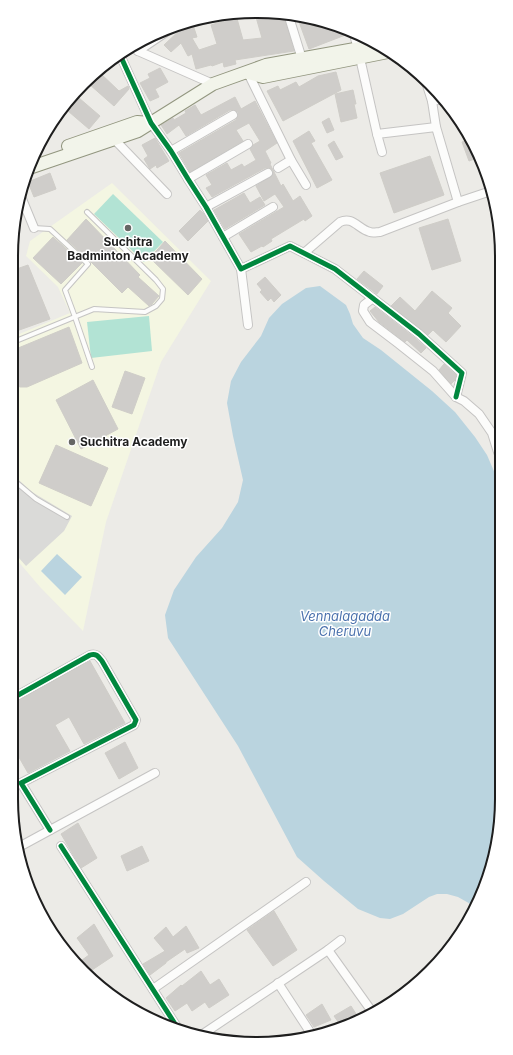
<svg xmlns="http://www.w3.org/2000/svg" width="513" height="1055" font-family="Inter,sans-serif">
	<rect width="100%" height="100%" fill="#ecebe7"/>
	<path fill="#f4f6e2" d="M112,183L211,281L161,362L106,522L83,631L40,587L11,553V336L12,337L70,313L58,287L26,256L30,241Z"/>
	<path fill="#dadad8" d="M11,473L32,492L72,516L64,531L26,566L11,549Z"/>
	<g fill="#b2e3d4">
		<path d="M113,194L163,242L144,262L94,214Z"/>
		<path d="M149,316L152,351L91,358L87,322Z"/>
	</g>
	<g fill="#bad4df">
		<path d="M320,286L346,305L350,314L353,324L363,338L381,350L432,391L455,412L475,437L487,455L496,476L501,482L502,799L483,893L474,906L458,897L447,894H437L429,897L403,914L390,919L380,918L358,909L324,881L297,857L238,746L168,638L165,615L174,590L196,557L222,528L238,502L243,480L233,436L227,403L231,381L241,362L261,336L269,318L282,304L306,288Z"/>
		<path d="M57,554L82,577L65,595L41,571Z"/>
	</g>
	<g fill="#cfcdca" stroke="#cfcdc8">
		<path d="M268,13L284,16L294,51L235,60L236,64L224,67L223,62L212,66L211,65L196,69L192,54L188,56L181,43L171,52L164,45L181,29L193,25L197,37L192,38L199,50L217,44L211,25L224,21L223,19L236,15L243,40L262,38L256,17Z"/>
		<path d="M298,19L346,29L348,34L309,49Z"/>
		<path d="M160,68L168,82L155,89L159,97L150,101L140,83L150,78L148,74Z"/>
		<path d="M99,72L119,91L128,86L129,89L114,106L89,84Z"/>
		<path d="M336,72L341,90L283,121L267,91L278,86L280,90L296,82L299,87L318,76Z"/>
		<path d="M353,90L356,104H354L357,118L341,122L335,94Z"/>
		<path d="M235,97L241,109L255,101L277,143L265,151L271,163L270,164L281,186L283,184L293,201L300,196L312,216L305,221L304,219L271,239L272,241L263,247L262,246L251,252L239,234L284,207L275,194L264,201L256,186L272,176L273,173V170L269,168H265L212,197L206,188L212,185L206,175L227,163L231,170L242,164L244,167L256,160L250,149L253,145L260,141L249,123L236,130L243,141L190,172L179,153L236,120L238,115V112L233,110H230L186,136L179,125L167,134L161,125L173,118L174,120L186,113L185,111L195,105L201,115Z"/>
		<path d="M79,98L100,116L89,129L68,111Z"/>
		<path d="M329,118L334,130L327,133L322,122Z"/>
		<path d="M309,131L315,141L311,143L332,180L317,188L293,141Z"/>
		<path d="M155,138L169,161L157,168L156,165L150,169L144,159L148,156L142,145Z"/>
		<path d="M470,139L480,157L469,161L462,142Z"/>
		<path d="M334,141L343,157L336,160L328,145Z"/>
		<path d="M430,156L444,195L394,213L380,173Z"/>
		<path d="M50,173L56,189L34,197L28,182Z"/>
		<path d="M244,193L250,203L260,197L265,205L225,229L214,210Z"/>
		<path d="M200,210L204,214L208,221L188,241L179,231Z"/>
		<path d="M86,219L140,275L138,277L159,296L152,304L149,306L128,287L122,293L90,261L67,240Z"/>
		<path d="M448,219L461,261L432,270L419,228Z"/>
		<path d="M53,237L82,263L61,284L33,258Z"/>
		<path d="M165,241L202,279L188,295L150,258Z"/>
		<path d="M28,265L50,319L11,333V271Z"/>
		<path d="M364,271L383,286L377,294L357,279Z"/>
		<path d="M265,277L281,295L274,302L271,298L268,301L260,292L262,290L257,284Z"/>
		<path d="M432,291L452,308L448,313L461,326L446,342L433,330L428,335L391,306L400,297L415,311Z"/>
		<path d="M375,307L415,338L426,348L421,353L407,340L405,342L379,322L370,311Z"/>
		<path d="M69,327L82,363L27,387H20L11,382V351Z"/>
		<path d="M444,364L456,375L455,380L451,384L439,370Z"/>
		<path d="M125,371L145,378L132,414L112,407Z"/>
		<path d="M93,380L118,429L81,449L56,400Z"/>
		<path d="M56,445L108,468L91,506L39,483Z"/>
		<path d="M90,661L125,723L84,744L69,717L55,725L70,751L28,773L16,752L11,755V704Z"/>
		<path d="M125,742L138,768L119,779L105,753Z"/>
		<path d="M78,823L97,858L81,868L61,834Z"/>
		<path d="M142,846L149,861L127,871L121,856Z"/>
		<path d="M274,911L297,950L273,966L247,930Z"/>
		<path d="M94,924L113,956L89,972L78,963L89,955L77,938Z"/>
		<path d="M186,926L199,948L187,953L185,949L166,962V963L150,975L143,964L165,951L154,938L166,927L173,937Z"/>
		<path d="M201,971L210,985L219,979L229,995L209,1008L205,1002L192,1011L187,1003L175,1011L166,998L181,985L182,986Z"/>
		<path d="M322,1004L331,1020L314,1027L306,1015Z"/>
		<path d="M351,1006L360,1020L341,1026L334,1016Z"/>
	</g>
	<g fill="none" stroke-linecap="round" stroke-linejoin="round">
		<defs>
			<g id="service">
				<path d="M34,228L50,229L88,264L65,290L75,317L92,367"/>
				<path d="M11,343L94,309L145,312L156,306L162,299L163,289L156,280L87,212"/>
				<path d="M11,478L36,499L67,517"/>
			</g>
			<g id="minor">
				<path d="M289,17L302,59"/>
				<path d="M353,31L358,49L377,134"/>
				<path d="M134,48L138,51L213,84"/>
				<path d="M138,51L172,28"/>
				<path d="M121,57L151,123L171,151L188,179L206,207L241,269L290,246L335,269L419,334L462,373L456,397"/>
				<path d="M248,73L291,160L306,185"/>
				<path d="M426,82L432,101L436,127L458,202"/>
				<path d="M432,101L443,99"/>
				<path d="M114,139L167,194"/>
				<path d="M171,151L233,115"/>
				<path d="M382,152L377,134L436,127"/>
				<path d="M278,168L291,160"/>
				<path d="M188,179L248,144"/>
				<path d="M22,199L34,228"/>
				<path d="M206,207L268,173"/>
				<path d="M223,237L273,207"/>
				<path d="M304,253L340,222C353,216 358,229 370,232C373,233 377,232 380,232L458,202L491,191"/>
				<path d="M241,269L248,325"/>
				<path d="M373,298L364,305L363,311L370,322L399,344L433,371L456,397L464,401L479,414L492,433L498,452L501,458"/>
				<path d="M11,699L90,655C96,653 98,656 102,661L136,720L134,725L21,783L50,830"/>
				<path d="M61,846L177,1027"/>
				<path d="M19,847L155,773"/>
				<path d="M341,940L328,950L373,1013"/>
				<path d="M278,983L312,1035"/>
				<path d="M153,989L306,882"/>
				<path d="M200,1036L328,950"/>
			</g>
			<g id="secondary">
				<path d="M248,73L263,77L388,52"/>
				<path d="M68,146L137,122L151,123"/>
				<path d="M29,168L138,131L213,84L266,65L377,45"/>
			</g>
		</defs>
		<use href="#service" stroke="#c5c4c3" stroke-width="6"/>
		<use href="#minor" stroke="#c5c4c3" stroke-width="10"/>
		<use href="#secondary" stroke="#92967f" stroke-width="14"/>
		<use href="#service" stroke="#fcfcfb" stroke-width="4"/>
		<use href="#minor" stroke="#fcfcfb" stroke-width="8"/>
		<use href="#secondary" stroke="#f2f4ea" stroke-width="12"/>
		<defs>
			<g id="cycleway">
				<path d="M121,57L151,123L171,151L188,179L206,207L241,269L290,246L335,269L419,334L462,373L456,397"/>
				<path d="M11,699L90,655C96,653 98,656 102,661L136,720L134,725L21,783L50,830"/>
				<path d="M61,846L177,1027"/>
			</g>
		</defs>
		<use href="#cycleway" stroke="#fff" stroke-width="8"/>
		<use href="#cycleway" stroke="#00873e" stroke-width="5"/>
	</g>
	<g fill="#666664" stroke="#fff" stroke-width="1.5">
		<circle cx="128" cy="228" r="4"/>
		<circle cx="72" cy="442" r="4"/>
	</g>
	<g text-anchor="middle" stroke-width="3" stroke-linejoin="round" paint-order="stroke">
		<g font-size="12" font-weight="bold" fill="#1e1e1e" stroke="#fff">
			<text x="128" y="246">Suchitra<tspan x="128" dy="14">Badminton Academy</tspan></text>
			<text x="80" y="446" text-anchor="start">Suchitra Academy</text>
		</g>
		<g font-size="13" font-style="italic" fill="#4b72ad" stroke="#fff">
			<text x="345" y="621">Vennalagadda<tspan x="345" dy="15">Cheruvu</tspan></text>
		</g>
	</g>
	<path d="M0 0H513V1055H0ZM256 18H257A238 238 0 0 1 495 256V799A238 238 0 0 1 257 1037H256A238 238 0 0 1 18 799V256A238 238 0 0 1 256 18Z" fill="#fff" fill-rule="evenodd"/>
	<path fill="none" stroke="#1e1e1e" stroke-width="2" d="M256 18H257A238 238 0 0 1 495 256V799A238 238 0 0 1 257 1037H256A238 238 0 0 1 18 799V256A238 238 0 0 1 256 18Z"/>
</svg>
